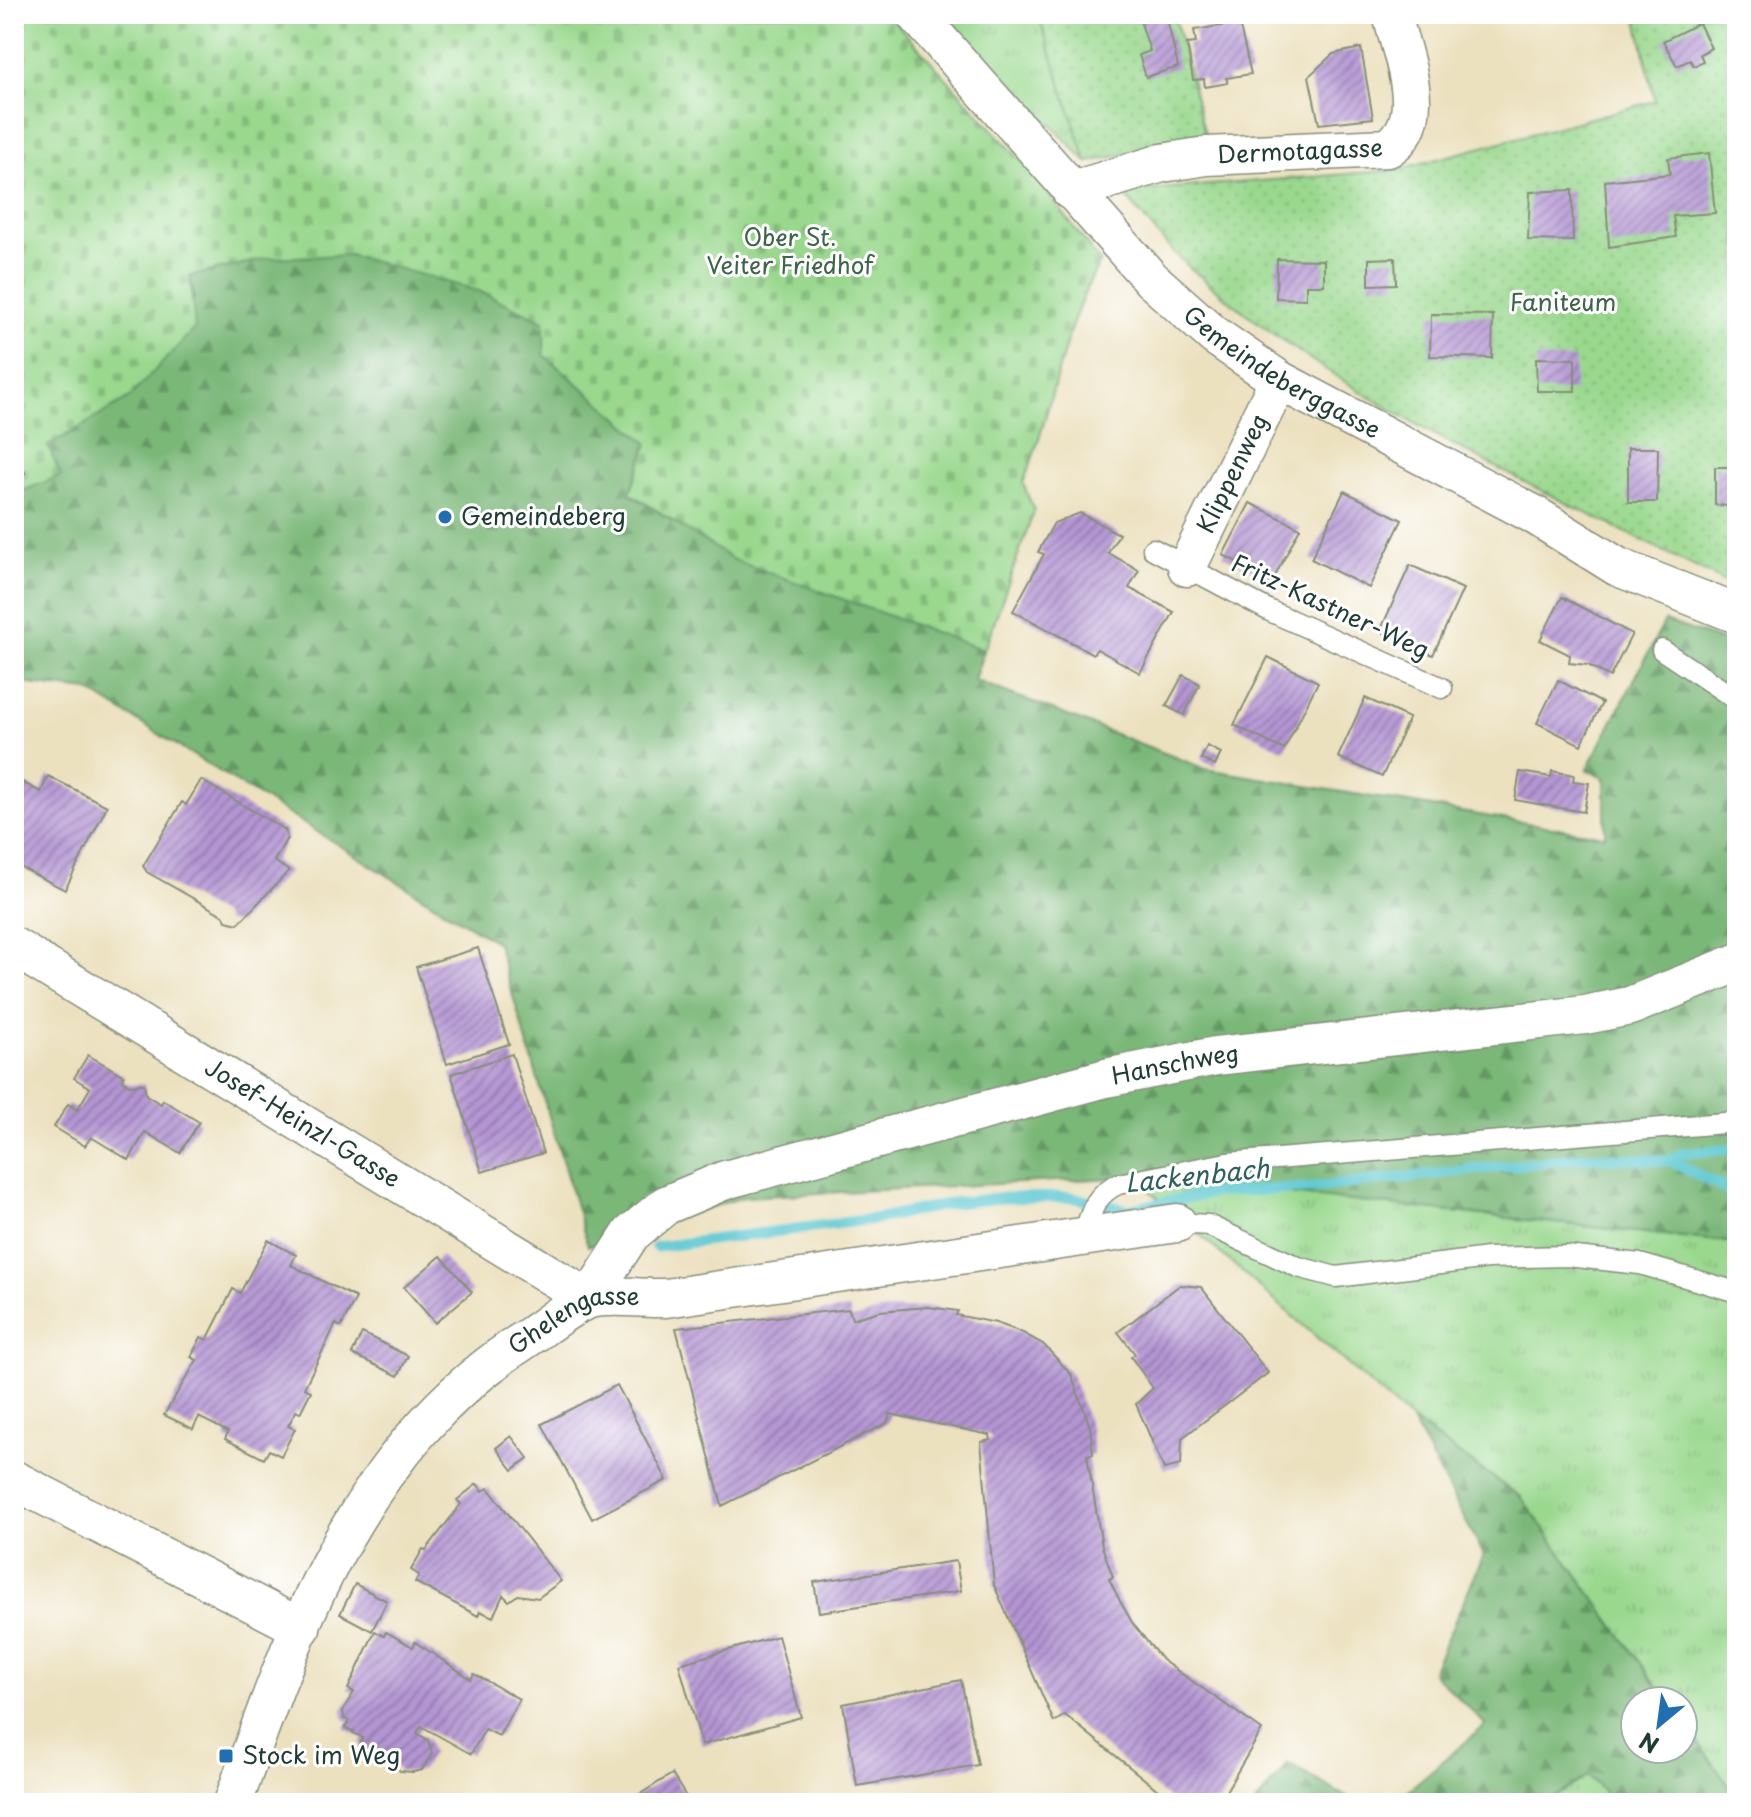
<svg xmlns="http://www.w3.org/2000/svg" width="1751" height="1817" font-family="'Playpen Sans',sans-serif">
	<defs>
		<pattern id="grass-tufts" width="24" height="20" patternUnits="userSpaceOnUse" patternTransform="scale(2)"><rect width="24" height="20" fill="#99d88d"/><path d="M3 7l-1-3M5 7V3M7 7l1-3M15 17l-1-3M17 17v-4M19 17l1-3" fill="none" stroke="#83ba7a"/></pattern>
		<pattern id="forest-firs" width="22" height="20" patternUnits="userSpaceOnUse" patternTransform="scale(2)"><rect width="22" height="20" fill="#7ab878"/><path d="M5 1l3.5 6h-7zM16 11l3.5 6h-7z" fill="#639763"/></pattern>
		<pattern id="cemetery-stones" width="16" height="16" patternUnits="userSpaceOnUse" patternTransform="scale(2)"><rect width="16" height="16" fill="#99d88d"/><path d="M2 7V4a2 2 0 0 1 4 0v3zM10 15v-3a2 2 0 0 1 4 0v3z" fill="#83ba7a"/></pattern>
		<pattern id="garden-dots" width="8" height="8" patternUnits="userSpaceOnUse" patternTransform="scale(2)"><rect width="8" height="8" fill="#99d88d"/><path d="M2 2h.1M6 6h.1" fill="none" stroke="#83ba7a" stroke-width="1.8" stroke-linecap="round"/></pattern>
		<pattern id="building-hatch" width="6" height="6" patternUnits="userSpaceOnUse" patternTransform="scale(2)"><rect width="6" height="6" fill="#b495d3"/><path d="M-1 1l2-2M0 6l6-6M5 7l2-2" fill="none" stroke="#927bac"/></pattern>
	</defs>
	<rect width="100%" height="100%" fill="#fff"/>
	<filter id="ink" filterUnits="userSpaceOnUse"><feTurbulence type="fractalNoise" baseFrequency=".0125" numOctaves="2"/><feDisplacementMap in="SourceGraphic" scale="16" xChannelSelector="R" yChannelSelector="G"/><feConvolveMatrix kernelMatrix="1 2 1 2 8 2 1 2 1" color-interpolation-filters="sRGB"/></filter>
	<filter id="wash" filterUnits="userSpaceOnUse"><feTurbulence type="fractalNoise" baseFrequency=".006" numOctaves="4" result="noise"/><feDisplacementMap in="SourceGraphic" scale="32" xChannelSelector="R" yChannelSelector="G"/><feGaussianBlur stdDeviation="1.8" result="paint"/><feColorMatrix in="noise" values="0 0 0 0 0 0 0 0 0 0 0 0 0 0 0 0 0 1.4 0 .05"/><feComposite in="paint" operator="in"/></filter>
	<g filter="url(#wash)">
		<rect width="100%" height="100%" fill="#ece1bf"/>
		<g fill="url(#grass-tufts)" stroke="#5c8a60" stroke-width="2">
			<path d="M943,14H1038L1087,162Z"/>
			<path d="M1134,1177L1737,1243V1797L1683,1722V1701H1668L1521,1497L1412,1421Z"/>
			<path d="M1588,1775L1615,1803H1545Z"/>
		</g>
		<g fill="url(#forest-firs)" stroke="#4c7a56" stroke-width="2">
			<path d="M350,255L479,291L545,321L544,355L648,443L630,494L735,560L984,650L974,680L1206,769L1605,836V778L1587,770L1665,621L1737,646V1243L1134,1177L743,1197L588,1246L497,943L89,691L14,682V494L60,476L47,446L129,398L194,298L190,276L268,258Z"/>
			<path d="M1412,1421L1521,1497L1668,1701H1635V1749H1683V1722L1737,1797V1803H1615L1588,1776L1545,1803H1393L1486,1725L1432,1672L1484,1555Z"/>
			<path d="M1288,1764L1357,1803H1256Z"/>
		</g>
		<path fill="url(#cemetery-stones)" stroke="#5c8a60" stroke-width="2" d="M14,14H888L1035,176L1100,262C1061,329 1053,412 1023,483L1034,511L984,650L734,560L630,493L648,443L544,355V321L479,291L350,255L268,258L190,276L195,328L129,398L48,446L61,476L14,494Z"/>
		<g fill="url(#garden-dots)" stroke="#5c8a60" stroke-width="2">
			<path d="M1038,14H1174L1206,138L1087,162Z"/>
			<path d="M1636,14H1737V588C1549,492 1346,406 1187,265C1163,244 1143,216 1122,192L1396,170L1655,101Z"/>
		</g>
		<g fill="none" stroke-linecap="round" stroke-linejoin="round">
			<g stroke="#5dc9d3" stroke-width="11">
				<path d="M1671,1161L1682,1153L1737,1149"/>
				<path d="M656,1247L881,1218L953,1203L1002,1198L1071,1197L1129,1210L1215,1192L1311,1188L1587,1157L1671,1161L1737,1195"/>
			</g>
		</g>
		<g id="blocks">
			<g fill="url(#building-hatch)">
				<path d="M1138,14H1166L1178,67L1146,77L1139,55L1150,51Z"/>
				<path d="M1239,23L1251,74L1226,78L1228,83L1205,87L1204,79L1193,80L1187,44L1196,43L1194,30Z"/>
				<path d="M1699,23L1711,48L1700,54L1703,61L1694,66L1690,60L1677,66L1663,41Z"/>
				<path d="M1361,48L1373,118L1319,124L1309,76L1333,54Z"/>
				<path d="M1709,153L1715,213L1673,216L1676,237L1609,247L1605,181L1670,174L1668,158Z"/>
				<path d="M1572,190L1573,241L1528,240L1530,192Z"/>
				<path d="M1395,258L1396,284L1369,285V259Z"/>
				<path d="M1277,259L1324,260V285H1306V299L1276,298Z"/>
				<path d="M1431,314L1493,315L1492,358L1430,356Z"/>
				<path d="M1536,358L1575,359V391H1537Z"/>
				<path d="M1628,448H1658L1657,502H1628Z"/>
				<path d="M14,452L25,473L14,478Z"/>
				<path d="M1715,467H1737V506L1715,505Z"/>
				<path d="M1344,491L1402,520L1369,588L1311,559Z"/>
				<path d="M1250,503L1300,528L1273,580L1223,555Z"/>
				<path d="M1080,513L1119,534L1108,553L1139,570L1129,588L1174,612L1140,673L1097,649L1093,654L1013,611L1044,554L1038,552L1054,523Z"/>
				<path d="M1410,565L1463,589L1433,655L1380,631Z"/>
				<path d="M1562,597L1632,634L1610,677L1588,665L1569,663L1570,655L1540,640Z"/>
				<path d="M1268,657L1318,682L1284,750L1234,725Z"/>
				<path d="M1183,675L1200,684L1184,715L1166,706Z"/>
				<path d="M1558,680L1602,703L1581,745L1537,723Z"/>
				<path d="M1365,698L1409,718L1382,777L1338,757Z"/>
				<path d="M1207,746L1221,753L1215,766L1201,759Z"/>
				<path d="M1552,771L1574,775L1573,781L1589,783L1584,812L1515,800L1520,772L1551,777Z"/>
				<path d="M48,776L107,806L65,890L14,864V778L41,792Z"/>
				<path d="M201,780L285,830L287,838L274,861L289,871L238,924L226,921L224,916L147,872L143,866L182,802L186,805Z"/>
				<path d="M478,948L509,1044L447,1064L416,967Z"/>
				<path d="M512,1054L543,1153L482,1172L451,1074Z"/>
				<path d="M88,1055L124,1076L122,1080L129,1085L144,1084L146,1095L161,1104L163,1100L199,1122L180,1153L145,1132L129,1160L91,1137L85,1146L54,1127L68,1104L77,1110L90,1088L74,1078Z"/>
				<path d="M268,1240L296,1255L291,1265L356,1298L341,1327L336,1324L304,1388L311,1391L300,1413L296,1411L288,1426L295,1429L281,1456L269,1450L264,1459L225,1439L228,1432L199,1417L193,1429L164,1415L197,1360L191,1357L201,1337L207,1340L233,1289L240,1293Z"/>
				<path d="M441,1256L472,1292L435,1323L404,1287Z"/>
				<path d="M1180,1285L1201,1287L1268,1373L1182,1438L1181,1465L1164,1469L1136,1404L1153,1388L1131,1357L1135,1354L1118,1332Z"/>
				<path d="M928,1307L958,1311L956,1315L996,1323L1021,1332L1043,1344L1071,1374L1090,1427L1093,1454L1087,1455L1102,1546L1113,1577L1109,1579L1120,1601L1133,1624L1162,1660L1262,1730L1219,1803H1174L1065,1715L1054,1722L994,1585L981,1442L991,1440L990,1435L890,1414L887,1423L722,1506L676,1328L849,1309L852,1319L880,1311Z"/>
				<path d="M362,1333L408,1356L398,1376L352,1354Z"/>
				<path d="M617,1385L667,1480L592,1519L542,1424Z"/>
				<path d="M511,1436L528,1458L513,1470L496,1448Z"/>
				<path d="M477,1484L483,1491L488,1488L561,1581L538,1598L518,1595L509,1601L503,1595L493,1617L480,1611L478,1616L415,1582L419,1575L411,1570L423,1549L426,1550L461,1504L457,1500Z"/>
				<path d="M956,1561L961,1591L819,1612L814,1582Z"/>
				<path d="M355,1584L387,1601L372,1631L340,1614Z"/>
				<path d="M375,1631L384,1636L386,1632L413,1647L415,1642L471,1679L474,1674L519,1699L499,1736L485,1729L471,1754L421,1726L417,1733L428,1740L432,1753L422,1770L413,1772L400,1771L389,1760L360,1744L363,1738L345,1728L349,1721L344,1718L343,1710L354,1692L348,1689Z"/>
				<path d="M778,1636L801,1717L702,1745L679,1664Z"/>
				<path d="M961,1680L978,1765L857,1786L843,1704Z"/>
				<path d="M672,1774L690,1803H626Z"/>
			</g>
		</g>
	</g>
	<g filter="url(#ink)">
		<use href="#blocks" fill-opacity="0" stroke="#868f7a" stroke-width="2"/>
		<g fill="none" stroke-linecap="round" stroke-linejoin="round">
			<defs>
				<g id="lane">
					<path d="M1153,549L1270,611L1442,688"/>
					<path d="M1662,650L1737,700"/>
					<path d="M1177,1223L1208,1225L1298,1267L1336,1277L1488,1258L1567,1256L1640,1264L1737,1292"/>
					<path d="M1084,1234C1091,1212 1095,1194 1118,1184L1227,1163L1737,1122"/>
				</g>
				<g id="street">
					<path id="s1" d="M916,14L1151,279L1215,336L1279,380L1533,514L1618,567L1737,614"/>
					<path id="s2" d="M1071,191L1162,163L1206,156L1388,148C1432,120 1401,55 1392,14"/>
					<path id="s3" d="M1187,567L1279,380"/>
					<path id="s4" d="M14,947L589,1299"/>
					<path id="s5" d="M589,1299L631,1234L666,1205L725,1180L1106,1078L1216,1056L1585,1015L1630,1006L1737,963"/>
					<path d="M14,1480L301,1628"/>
					<path id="s6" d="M233,1803C296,1624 359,1446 526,1339C545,1327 566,1308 587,1300C604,1293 647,1299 666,1298L1177,1223"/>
				</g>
			</defs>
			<use href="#lane" stroke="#868f7a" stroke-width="23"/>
			<use href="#street" stroke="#868f7a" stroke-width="41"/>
			<use href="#lane" stroke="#fff" stroke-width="20"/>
			<use href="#street" stroke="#fff" stroke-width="38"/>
		</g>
	</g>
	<g fill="#1f6fb2" stroke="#fff" stroke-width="3">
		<circle cx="445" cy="517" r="8"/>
		<rect x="218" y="1748" width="16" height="16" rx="4"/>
	</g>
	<g text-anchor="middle" stroke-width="6" stroke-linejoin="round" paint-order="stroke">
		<g font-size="24" fill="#1f3d34" stroke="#fff">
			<text dy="8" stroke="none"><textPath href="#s2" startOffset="234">Dermotagasse</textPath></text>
			<text dy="8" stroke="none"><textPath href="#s1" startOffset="516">Gemeindeberggasse</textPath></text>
			<text dy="8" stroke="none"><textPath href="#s3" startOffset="104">Klippenweg</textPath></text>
			<text transform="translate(1330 607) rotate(25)" y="8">Fritz-Kastner-Weg</text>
			<text dy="8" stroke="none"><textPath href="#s5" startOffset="652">Hanschweg</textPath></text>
			<text dy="8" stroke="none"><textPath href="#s4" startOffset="338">Josef-Heinzl-Gasse</textPath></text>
			<text dy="8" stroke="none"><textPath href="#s6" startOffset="614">Ghelengasse</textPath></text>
		</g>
		<g font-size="24" fill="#3e644a" stroke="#fff">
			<text x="790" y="246">Ober St.<tspan x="790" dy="28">Veiter Friedhof</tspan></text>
			<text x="1563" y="311">Faniteum</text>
		</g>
		<g font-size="24" fill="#1f3d34" stroke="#fff" text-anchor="start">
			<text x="461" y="525">Gemeindeberg</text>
			<text x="242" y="1764">Stock im Weg</text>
		</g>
		<g font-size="26" font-style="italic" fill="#2e605c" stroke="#fff">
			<text transform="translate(1197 1176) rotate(-6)" y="9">Lackenbach</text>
		</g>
	</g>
	<rect width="1751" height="1817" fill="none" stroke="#fff" stroke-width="48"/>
	<g transform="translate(1659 1725) rotate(209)"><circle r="38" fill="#ffffff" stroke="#a5b1ae" stroke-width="2"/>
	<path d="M0-6L14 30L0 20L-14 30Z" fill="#1f6fb2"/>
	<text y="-12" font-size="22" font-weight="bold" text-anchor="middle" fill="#1f3d34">N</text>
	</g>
</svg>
